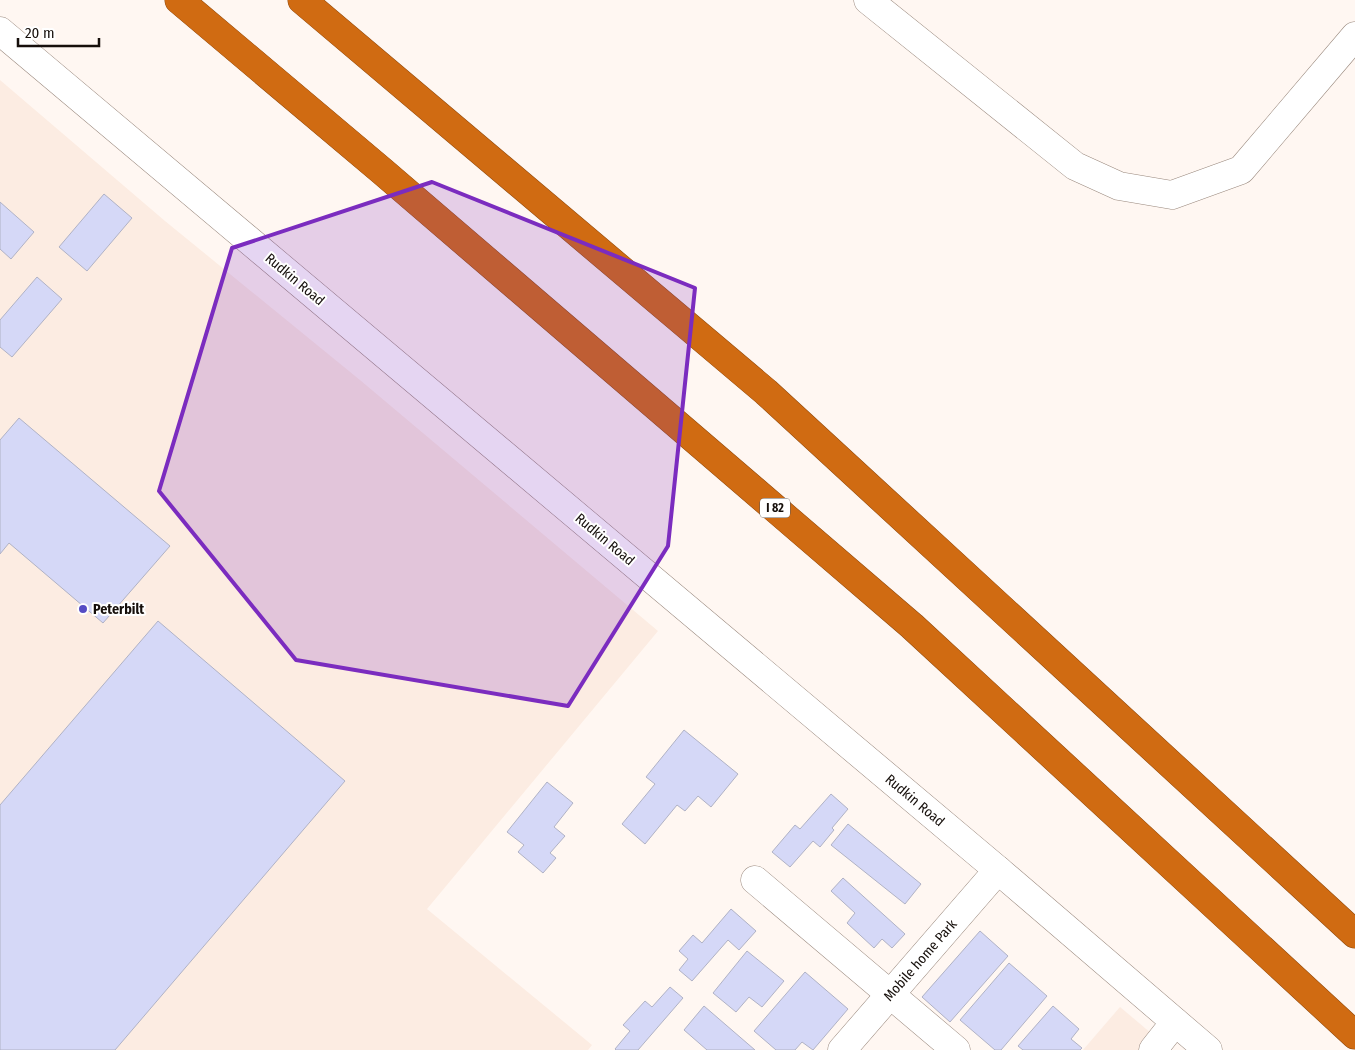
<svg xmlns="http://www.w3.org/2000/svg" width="1355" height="1050" font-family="'Fira Sans Condensed',sans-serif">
	<rect width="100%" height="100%" fill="#fff7f2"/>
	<g fill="#fcece2">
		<path d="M0,80L165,221L360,380L658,631L427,909L592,1045L588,1050H0Z"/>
		<path d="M1120,1007L1171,1050H1083Z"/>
	</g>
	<g fill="#d5d8f7" stroke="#b0b2c5">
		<path d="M104,194L132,218L87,271L59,247Z"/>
		<path d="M0,202L34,232L11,259L0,249Z"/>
		<path d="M37,277L62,299L12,357L0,347V320Z"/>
		<path d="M19,418L170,546L103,623L9,543L0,554V440Z"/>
		<path d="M158,621L345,781L115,1050H0V805Z"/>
		<path d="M684,730L738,774L711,807L698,796L685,811L677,805L645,844L622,824L655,784L646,777Z"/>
		<path d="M547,782L573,803L554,827L565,836L550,853L556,858L543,873L518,852L524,845L507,832Z"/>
		<path d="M831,794L848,809L832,828L834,830L820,847L813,841L790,867L772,852L795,825L800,829Z"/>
		<path d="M848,824L921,884L905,904L831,845Z"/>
		<path d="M843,878L905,934L892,948L882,939L874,948L847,923L855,913L831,891Z"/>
		<path d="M731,909L756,931L739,950L728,940L692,981L679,970L688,959L679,951L693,935L702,943Z"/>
		<path d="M980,931L1008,956L950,1022L922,997Z"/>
		<path d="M747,951L784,981L762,1007L749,997L736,1012L713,993Z"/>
		<path d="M1009,963L1047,996L1001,1050H995L960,1020Z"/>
		<path d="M805,972L848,1009L813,1050L802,1042L795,1050H776L754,1031Z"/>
		<path d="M670,987L683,998L638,1050H616L615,1049L630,1031L623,1025L645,1001L652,1007Z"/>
		<path d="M704,1006L755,1050H707L684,1030Z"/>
		<path d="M1053,1006L1079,1029L1071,1039L1082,1048L1080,1050H1023L1018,1046Z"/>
	</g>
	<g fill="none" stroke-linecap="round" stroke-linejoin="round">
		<defs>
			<g id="minor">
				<path d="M868,0L1075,166L1119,186L1172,195L1241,170L1355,36"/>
				<path d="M0,31L998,870L1208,1050"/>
				<path d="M755,880L956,1050"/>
				<path d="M842,1050L998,870"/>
				<path d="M1153,1050L1175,1022"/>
			</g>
			<g id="highway">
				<path d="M179,0L382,171L912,626L1355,1035"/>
				<path d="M302,0L766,392L1355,934"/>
			</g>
		</defs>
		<use href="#minor" stroke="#99887d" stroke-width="29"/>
		<use href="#highway" stroke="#8f4b10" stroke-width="29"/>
		<use href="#minor" stroke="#fff" stroke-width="28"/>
		<use href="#highway" stroke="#d06b12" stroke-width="28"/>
	</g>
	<path fill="#7b2cbf" fill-opacity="0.2" stroke="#7b2cbf" stroke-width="4" stroke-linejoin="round" d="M432,182L695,288L668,546L568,706L296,660L159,491L232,248Z"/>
	<circle fill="#554cc4" stroke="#fff" stroke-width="2" cx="83" cy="609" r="5"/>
	<g text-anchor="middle" stroke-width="4" stroke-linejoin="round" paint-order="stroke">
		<rect fill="#fff" stroke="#5c5754" stroke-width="1" x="760" y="498.5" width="30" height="19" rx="4"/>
		<g font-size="12" font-weight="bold" fill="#160f0b">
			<text x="775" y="512">I 82</text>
		</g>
		<g font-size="14" fill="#160f0b" stroke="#fff">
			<text transform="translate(295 279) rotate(40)" y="5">Rudkin Road</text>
			<text transform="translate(605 539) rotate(40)" y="5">Rudkin Road</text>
			<text transform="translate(915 800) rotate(40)" y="5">Rudkin Road</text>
			<text transform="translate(920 960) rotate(-49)" y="5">Mobile home Park</text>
		</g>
		<g font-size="14" font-weight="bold" fill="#160f0b" stroke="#fff" text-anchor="start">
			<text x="93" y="614">Peterbilt</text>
		</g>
	</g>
	<path d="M18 38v8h81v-8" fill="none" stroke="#160f0b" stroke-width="2.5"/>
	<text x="25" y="38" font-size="15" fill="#160f0b" stroke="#ffffff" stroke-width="4" paint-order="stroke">20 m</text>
</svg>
